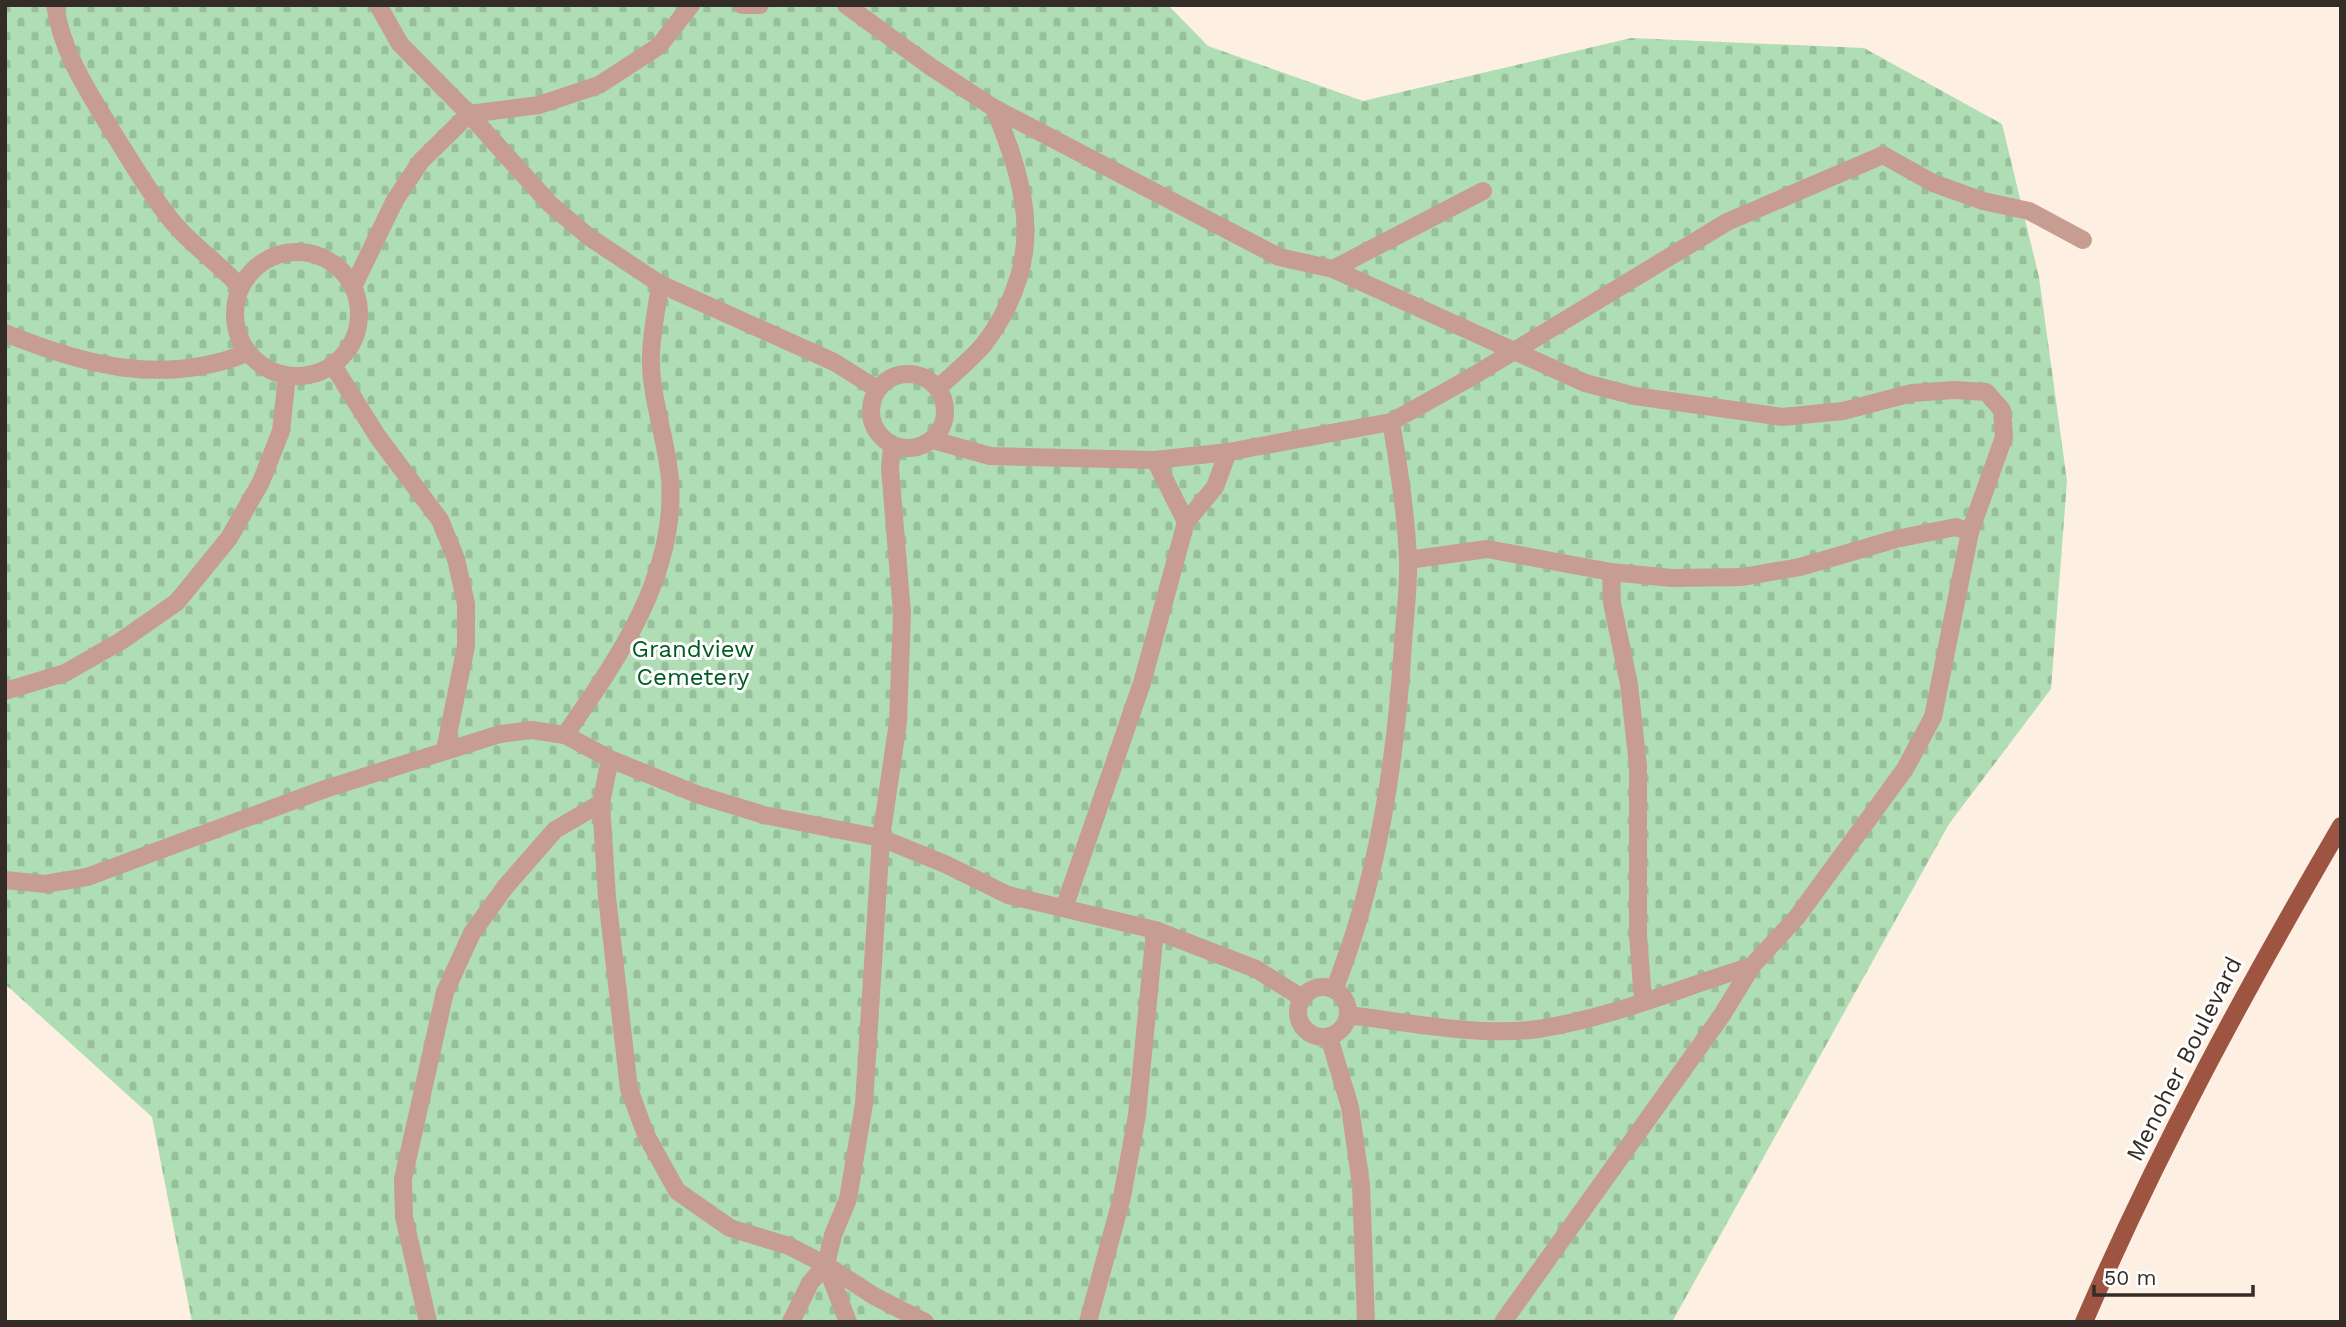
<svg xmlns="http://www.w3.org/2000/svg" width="2346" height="1327" font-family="'Work Sans',sans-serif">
	<defs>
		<pattern id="cemetery-stones" width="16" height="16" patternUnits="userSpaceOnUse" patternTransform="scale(1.75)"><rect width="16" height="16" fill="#afdeb5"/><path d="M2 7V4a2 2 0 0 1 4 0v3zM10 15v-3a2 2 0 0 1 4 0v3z" fill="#97bf9c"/></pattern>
	</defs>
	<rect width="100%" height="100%" fill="#feefe3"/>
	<path fill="url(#cemetery-stones)" d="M5,5H1168L1208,46L1363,101L1631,38L1864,48L2002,124L2039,277L2067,481L2051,689L1949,824L1672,1322H192L152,1117L5,984Z"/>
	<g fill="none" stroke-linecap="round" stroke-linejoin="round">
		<g stroke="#c79d92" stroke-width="18">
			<path d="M55,5C62,53 88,91 112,131C131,161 149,193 171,220C192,246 219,263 240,287"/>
			<path d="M378,5L400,44L469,114L550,204L589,237L660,284L834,362L877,389"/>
			<path d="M742,5H760"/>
			<path d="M846,5L931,67L994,108L1279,257L1333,269L1585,383L1635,396L1782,417L1843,411L1912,393L1954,390L1986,392L2002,410L2004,437L1970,532L1933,717L1905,769L1797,917L1752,966L1722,1015L1503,1322"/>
			<circle cx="297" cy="314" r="62"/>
			<path d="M1333,269L1483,191"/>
			<path d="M353,287L395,200L421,161L469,114L539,105L599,85L659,46L691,5"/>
			<path d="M5,333C86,366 163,386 247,353"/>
			<path d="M334,367L378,437L440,520L456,559L466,604V646L445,750"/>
			<circle cx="908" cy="411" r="37"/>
			<path d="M938,388C953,374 972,359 985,343C1045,261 1030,195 994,108"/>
			<path d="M933,440L990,456L1155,460L1228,452L1391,422L1468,379L1727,222L1883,155L1933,183L1983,201L2029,211L2083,240"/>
			<path d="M1155,460L1186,522"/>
			<path d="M1408,560L1487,549L1611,572L1672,578L1742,577L1800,567L1896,539L1956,527L1970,532"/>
			<path d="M1611,572L1612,603L1629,684L1638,766V935L1643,1000"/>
			<path d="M5,691L65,673L121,641L177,602L229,538L261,482L281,431L287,376"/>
			<path d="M565,735C617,660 677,576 670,479C667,446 656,413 652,379C648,348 656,315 660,284"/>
			<path d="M610,759L601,803L607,897L629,1089L646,1135L677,1191L730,1228L789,1246L826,1265L874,1296L925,1322"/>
			<path d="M5,880L45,884L87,877L325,789L500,734L532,730L565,735L610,759L699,795L764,815L881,838L945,864L1008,895L1155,930L1256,969L1302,998"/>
			<path d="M1064,908L1142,683L1186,522L1215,487L1228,452"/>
			<circle cx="1323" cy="1012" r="25"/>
			<path d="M1334,990C1378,880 1396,761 1403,643C1405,615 1409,586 1408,559C1406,513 1399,467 1391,422"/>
			<path d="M1348,1015C1406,1022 1480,1037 1538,1029C1612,1018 1682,987 1752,966"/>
			<path d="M1329,1037L1350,1107L1361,1185L1366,1322"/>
			<path d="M826,1265L848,1322"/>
			<path d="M428,1322L404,1217L403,1179L445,992L472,933L506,886L555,830L601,803"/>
			<path d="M791,1322L810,1283L826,1265L833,1235L848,1199L864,1104L881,838L898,722L902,613L890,468L892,446"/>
			<path d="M1088,1322L1122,1197L1137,1115L1155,930"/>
		</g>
		<path stroke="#9d5542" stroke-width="18" d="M2084,1322C2158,1150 2247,987 2341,826"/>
	</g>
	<g text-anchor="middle" stroke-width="6" stroke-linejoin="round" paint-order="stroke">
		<g font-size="24" fill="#005b21" stroke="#fff">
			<text x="693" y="657">Grandview<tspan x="693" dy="28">Cemetery</tspan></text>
		</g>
		<g font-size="24" fill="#342d27" stroke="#fff">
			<text transform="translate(2184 1059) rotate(-63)" y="8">Menoher Boulevard</text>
		</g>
	</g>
	<rect width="2346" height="1327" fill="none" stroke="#342d27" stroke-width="14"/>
	<path d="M2094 1285v10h159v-10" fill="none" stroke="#342d27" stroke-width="3.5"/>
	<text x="2104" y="1285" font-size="21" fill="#342d27" stroke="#ffffff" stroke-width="5" paint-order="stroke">50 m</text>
</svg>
